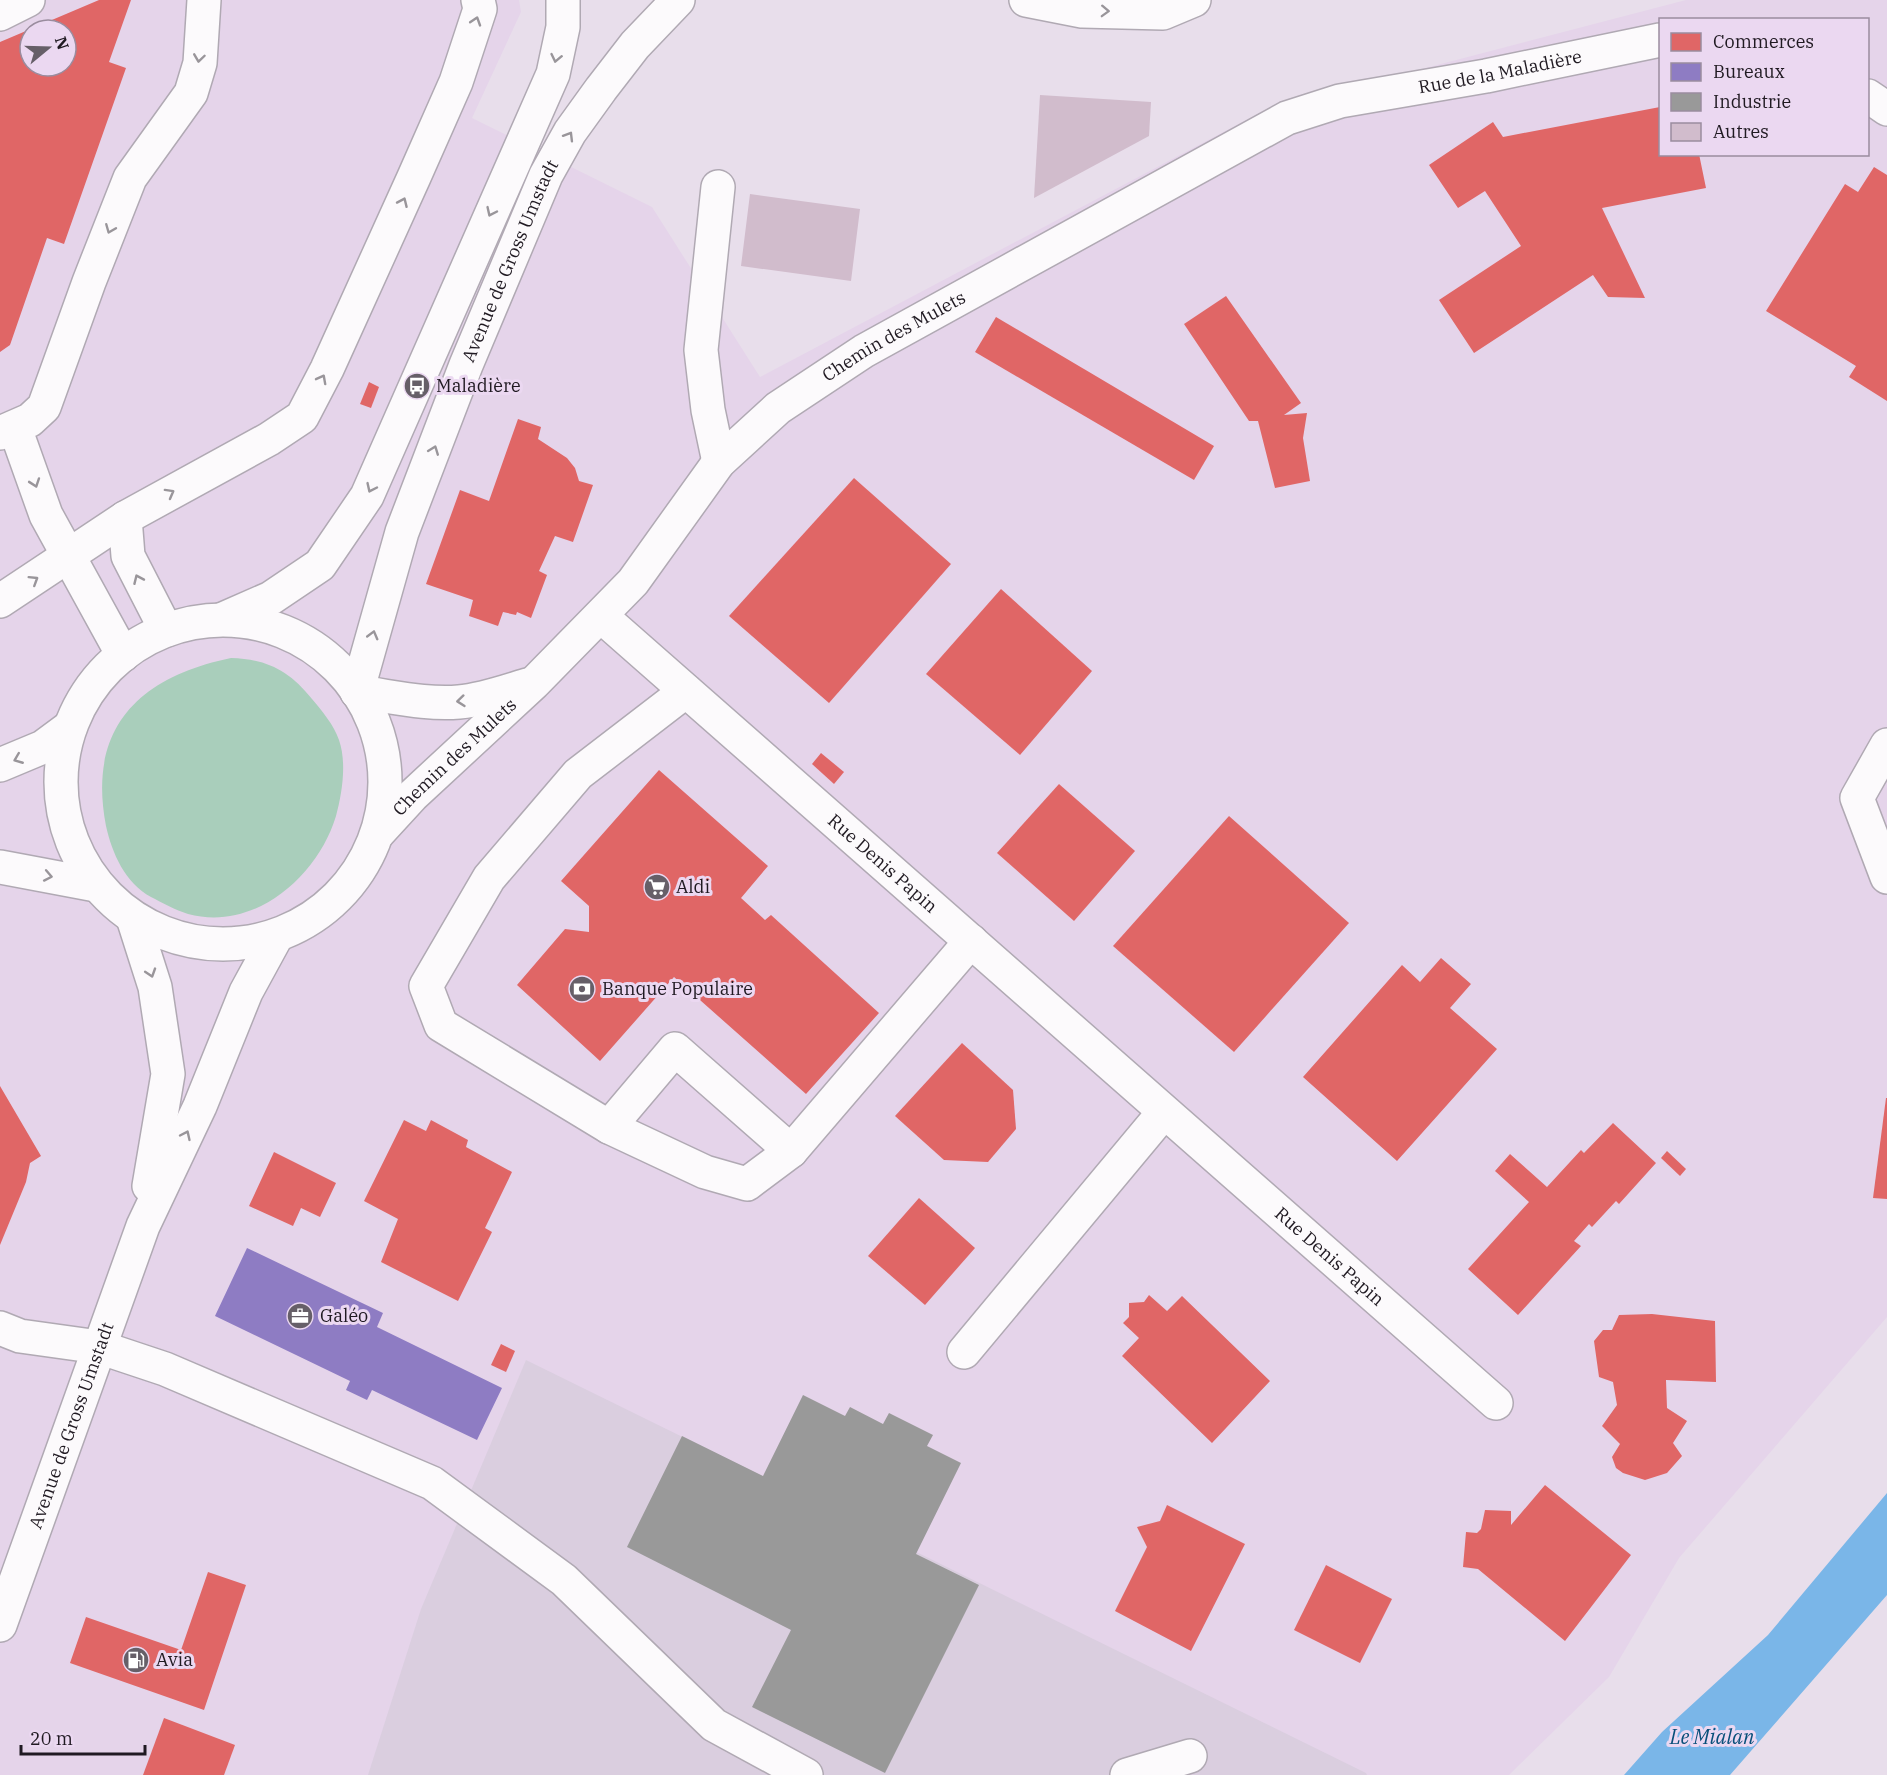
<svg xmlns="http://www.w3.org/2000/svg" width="1887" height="1775" font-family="'IBM Plex Serif',serif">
	<rect width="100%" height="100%" fill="#e8deeb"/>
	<path fill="#e5d4ea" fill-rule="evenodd" d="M0,0H519L521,12L472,118L652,207L760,377L1265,110L1686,0H1887V1317L1679,1558L1609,1677L1509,1775H0ZM1660,20H1868V154H1660ZM30,30H66V66H30Z"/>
	<path fill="#dacedf" d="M526,1360L1366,1773L1367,1775H368L421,1609Z"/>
	<path fill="#a9cebb" d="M231,658C266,659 289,670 312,699C322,711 334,725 339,740C347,763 342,794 336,816C318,876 255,932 188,914C175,910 163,903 151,897C125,883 112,853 106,826C87,728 139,677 231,658Z"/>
	<path fill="#7ab6e8" d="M1887,1493V1595L1730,1775H1624L1662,1732L1768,1635Z"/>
	<g fill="#e06666" fill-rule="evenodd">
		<path d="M99,0H131L109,62L126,68L64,244L47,238L10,345L0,352V42ZM30,30H66V66H30Z"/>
		<path d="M1660,107V154H1699L1706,188L1602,208L1645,298L1608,297L1593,275L1474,353L1439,300L1521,246L1485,191L1458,208L1429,165L1493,122L1503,137Z"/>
		<path d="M1874,167L1887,175V401L1849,377L1856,366L1766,311L1845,184L1858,192Z"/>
		<path d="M1226,296L1301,403L1284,415L1307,413L1303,438L1310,481L1275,488L1258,421H1249L1184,324Z"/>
		<path d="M996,317L1214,446L1194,480L975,352Z"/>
		<path d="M369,382L379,387L371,408L360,404Z"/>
		<path d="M518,419L541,427L538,439L567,458L575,468L579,481L593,485L573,542L555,536L539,571L547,575L531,618L517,612L516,615L503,612L498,626L469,616L473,600L426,584L460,490L489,501Z"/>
		<path d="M854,478L951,564L829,703L729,616Z"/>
		<path d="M1001,589L1092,671L1020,755L926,674Z"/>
		<path d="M821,753L844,772L834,784L812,764Z"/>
		<path d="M659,770L768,866L741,898L765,920L771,915L879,1013L806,1094L674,977L600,1061L517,985L565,929L589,932V906L561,881Z"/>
		<path d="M1059,784L1135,851L1074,921L997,853Z"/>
		<path d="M1229,816L1349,923L1234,1052L1113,946Z"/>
		<path d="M1441,958L1471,984L1450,1008L1497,1049L1397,1161L1303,1077L1402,965L1420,982Z"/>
		<path d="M962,1043L1013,1090L1016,1129L988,1162L944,1160L895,1116Z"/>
		<path d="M0,1086L41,1156L30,1163L26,1182L0,1245Z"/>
		<path d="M1886,1098H1887V1199L1873,1198Z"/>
		<path d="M404,1120L426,1131L431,1120L468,1140L466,1147L512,1172L485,1228L492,1232L458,1301L381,1262L398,1219L364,1201Z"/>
		<path d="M1613,1123L1656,1163L1619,1204L1616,1201L1592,1227L1589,1224L1574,1241L1581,1246L1518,1315L1468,1269L1529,1202L1495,1171L1510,1154L1547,1187L1581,1150L1584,1153Z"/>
		<path d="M1667,1151L1686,1169L1680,1176L1661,1158Z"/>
		<path d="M274,1152L336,1183L320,1217L301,1208L293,1226L249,1206Z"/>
		<path d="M919,1198L975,1248L925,1305L868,1256Z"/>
		<path d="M1149,1295L1167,1311L1182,1296L1270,1381L1212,1443L1122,1356L1139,1338L1123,1323L1129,1317V1303L1144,1302Z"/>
		<path d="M1652,1314L1715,1321L1716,1382L1666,1380L1667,1408L1687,1421L1673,1443L1682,1456L1667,1473L1645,1480L1623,1473L1616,1468L1612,1457L1620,1444L1602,1426L1617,1405L1613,1382L1599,1377L1594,1341L1603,1330H1612L1619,1315Z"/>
		<path d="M501,1344L515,1351L506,1372L491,1365Z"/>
		<path d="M1545,1485L1631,1555L1565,1641L1478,1569L1463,1567L1466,1532L1477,1533L1481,1529L1485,1510L1511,1511V1525Z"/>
		<path d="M1167,1505L1245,1544L1191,1651L1115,1611L1147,1547L1137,1527L1160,1521Z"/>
		<path d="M1326,1565L1392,1599L1360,1663L1294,1630Z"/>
		<path d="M208,1572L246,1585L204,1710L70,1663L86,1617L181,1650Z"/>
		<path d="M164,1718L235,1745L224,1775H143Z"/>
	</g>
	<path fill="#8e7cc3" d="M247,1248L383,1313L377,1327L502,1388L477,1440L372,1390L367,1400L346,1390L350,1381L215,1316Z"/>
	<path fill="#999" d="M803,1395L845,1416L850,1407L883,1424L889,1413L933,1435L927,1446L961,1463L916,1554L979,1585L885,1773L752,1707L791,1630L627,1547L682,1436L763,1476Z"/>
	<g fill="#d1bccc">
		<path d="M1040,95L1151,102L1149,136L1034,198Z"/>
		<path d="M750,194L860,209L851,281L741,266Z"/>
	</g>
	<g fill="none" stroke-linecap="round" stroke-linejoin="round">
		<defs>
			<g id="minor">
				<path d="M1026,0L1082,11L1163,13L1194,0"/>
				<path d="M0,14L28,0"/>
				<path d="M1868,96L1887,109"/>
				<path d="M718,187L701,350L708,410L719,462"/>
				<path d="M15,428L46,515L123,655"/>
				<path d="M0,433L30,420L44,407L89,282L130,178L191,93L200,63L204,0"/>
				<path d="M125,518L128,556L166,630"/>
				<path d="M0,601L125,518L269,439L302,417L327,369L414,177L456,82L480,9L478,0"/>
				<path id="s1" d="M601,616L1496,1403"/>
				<path d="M686,691L578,774L489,878L426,986L441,1025L609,1127L705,1172L747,1184L791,1151L971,941"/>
				<path d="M357,692C390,696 426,705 459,702C482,700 504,692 527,685"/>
				<path d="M1887,745L1857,798L1887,877"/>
				<path d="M0,765L43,747L70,727"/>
				<path id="s2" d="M378,833L412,796L534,683L633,582L719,462L778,408L864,351L1287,118L1340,101L1486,76L1660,40"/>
				<path d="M0,867L96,885"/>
				<path d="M609,1127L675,1049L791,1151"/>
				<path d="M0,1328L20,1336L99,1347L165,1369L432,1483L564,1580L714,1725L806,1775"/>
				<path d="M964,1352L1164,1112"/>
				<path d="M1127,1775L1190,1756"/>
			</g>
			<g id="major">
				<path d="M223,619L271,598L320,565L367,496L553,74L563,27V0"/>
				<circle cx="223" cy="782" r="162"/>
				<path id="s3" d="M357,692L402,532L466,365L546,175L570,132L601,89L635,45L678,0"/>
				<path d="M133,918L155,987L168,1074L149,1186"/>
				<path id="s4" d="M0,1625L143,1226L200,1106L246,992L276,937"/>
			</g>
		</defs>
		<use href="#minor" stroke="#b0a9b3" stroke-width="36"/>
		<use href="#major" stroke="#b0a9b3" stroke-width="36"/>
		<use href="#minor" stroke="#fcfafc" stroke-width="33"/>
		<use href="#major" stroke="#fcfafc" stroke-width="33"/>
	</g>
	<defs><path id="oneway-chevron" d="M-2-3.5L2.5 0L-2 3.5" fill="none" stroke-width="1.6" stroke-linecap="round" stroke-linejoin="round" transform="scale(1.5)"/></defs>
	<g stroke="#99959a">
		<use href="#oneway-chevron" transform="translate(1105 11) rotate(2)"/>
		<use href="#oneway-chevron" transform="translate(476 21) rotate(-72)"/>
		<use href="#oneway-chevron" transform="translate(199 58) rotate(98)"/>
		<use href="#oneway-chevron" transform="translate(556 58) rotate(102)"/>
		<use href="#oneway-chevron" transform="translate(569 136) rotate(-59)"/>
		<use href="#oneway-chevron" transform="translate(403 202) rotate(-66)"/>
		<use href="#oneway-chevron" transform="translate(491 212) rotate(115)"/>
		<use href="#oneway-chevron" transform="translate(110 229) rotate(112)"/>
		<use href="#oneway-chevron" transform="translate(322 379) rotate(-62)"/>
		<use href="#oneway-chevron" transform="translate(434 450) rotate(-69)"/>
		<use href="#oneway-chevron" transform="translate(35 483) rotate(71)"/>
		<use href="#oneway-chevron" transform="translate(371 488) rotate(115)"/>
		<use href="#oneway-chevron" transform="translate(170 493) rotate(-29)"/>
		<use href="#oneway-chevron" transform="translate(138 579) rotate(-114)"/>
		<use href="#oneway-chevron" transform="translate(34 580) rotate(-32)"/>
		<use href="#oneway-chevron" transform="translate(373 635) rotate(-75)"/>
		<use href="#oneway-chevron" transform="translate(461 701) rotate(174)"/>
		<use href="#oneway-chevron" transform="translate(18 759) rotate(158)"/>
		<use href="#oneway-chevron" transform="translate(48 876) rotate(11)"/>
		<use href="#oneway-chevron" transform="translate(151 973) rotate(72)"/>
		<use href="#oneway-chevron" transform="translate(186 1135) rotate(-65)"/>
	</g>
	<defs>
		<symbol id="bus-disc" viewBox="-11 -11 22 22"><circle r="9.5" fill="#665f68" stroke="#ebd8f1"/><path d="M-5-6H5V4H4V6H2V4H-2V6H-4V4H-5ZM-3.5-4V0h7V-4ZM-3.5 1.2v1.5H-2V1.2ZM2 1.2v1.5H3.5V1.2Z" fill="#fff"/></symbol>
		<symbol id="supermarket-disc" viewBox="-11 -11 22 22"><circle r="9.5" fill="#665f68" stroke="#ebd8f1"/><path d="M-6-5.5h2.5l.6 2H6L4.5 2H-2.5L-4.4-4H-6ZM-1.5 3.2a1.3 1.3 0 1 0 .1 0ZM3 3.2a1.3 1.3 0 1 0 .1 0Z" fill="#fff"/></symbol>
		<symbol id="bank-disc" viewBox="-11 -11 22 22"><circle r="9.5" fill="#665f68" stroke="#ebd8f1"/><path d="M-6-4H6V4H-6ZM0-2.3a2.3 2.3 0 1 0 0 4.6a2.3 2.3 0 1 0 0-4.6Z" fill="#fff"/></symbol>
		<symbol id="office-disc" viewBox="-11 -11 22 22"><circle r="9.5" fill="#665f68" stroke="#ebd8f1"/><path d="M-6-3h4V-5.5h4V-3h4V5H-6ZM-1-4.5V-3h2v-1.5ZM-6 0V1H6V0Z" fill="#fff"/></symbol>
		<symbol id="fuel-disc" viewBox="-11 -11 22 22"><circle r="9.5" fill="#665f68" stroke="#ebd8f1"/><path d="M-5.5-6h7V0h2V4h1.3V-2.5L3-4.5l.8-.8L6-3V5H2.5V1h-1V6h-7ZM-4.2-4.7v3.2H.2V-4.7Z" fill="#fff"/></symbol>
	</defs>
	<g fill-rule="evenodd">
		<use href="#bus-disc" x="402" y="371" width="30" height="30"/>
		<use href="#supermarket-disc" x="642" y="872" width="30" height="30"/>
		<use href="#bank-disc" x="567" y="974" width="30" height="30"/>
		<use href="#office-disc" x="285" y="1301" width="30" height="30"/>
		<use href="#fuel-disc" x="121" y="1645" width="30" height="30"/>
	</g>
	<g text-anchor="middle" stroke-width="6" stroke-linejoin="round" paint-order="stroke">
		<g font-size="18" fill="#201a22" stroke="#ebd8f1">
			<text dy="6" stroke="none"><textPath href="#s2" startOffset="1390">Rue de la Maladière</textPath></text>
			<text dy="6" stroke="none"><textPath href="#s3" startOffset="458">Avenue de Gross Umstadt</textPath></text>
			<text dy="6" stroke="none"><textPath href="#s2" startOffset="722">Chemin des Mulets</textPath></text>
			<text dy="6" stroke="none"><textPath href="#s2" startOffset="108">Chemin des Mulets</textPath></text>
			<text dy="6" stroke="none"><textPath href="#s1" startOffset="375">Rue Denis Papin</textPath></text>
			<text dy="6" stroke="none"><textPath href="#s1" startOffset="970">Rue Denis Papin</textPath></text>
			<text dy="6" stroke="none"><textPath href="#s4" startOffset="212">Avenue de Gross Umstadt</textPath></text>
		</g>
		<g font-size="18" fill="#201a22" stroke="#ebd8f1" text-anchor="start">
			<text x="436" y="392">Maladière</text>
			<text x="676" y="893">Aldi</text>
			<text x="602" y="995">Banque Populaire</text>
			<text x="320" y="1322">Galéo</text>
			<text x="156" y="1666">Avia</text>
		</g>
		<g font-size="20" font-style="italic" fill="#084f7a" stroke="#ebd8f1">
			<text x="1712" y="1744">Le Mialan</text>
		</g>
	</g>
	<rect x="1659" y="18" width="210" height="138" fill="#ebd8f1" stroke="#9a8c9e" stroke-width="1.5"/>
	<rect x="1671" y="33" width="30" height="18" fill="#e06666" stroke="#9a8c9e" stroke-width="1.5"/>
	<text x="1713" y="48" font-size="18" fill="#201a22">Commerces</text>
	<rect x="1671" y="63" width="30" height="18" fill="#8e7cc3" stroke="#9a8c9e" stroke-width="1.5"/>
	<text x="1713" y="78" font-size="18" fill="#201a22">Bureaux</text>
	<rect x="1671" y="93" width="30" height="18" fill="#999999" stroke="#9a8c9e" stroke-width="1.5"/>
	<text x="1713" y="108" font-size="18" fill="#201a22">Industrie</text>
	<rect x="1671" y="123" width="30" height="18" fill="#d1bccc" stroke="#9a8c9e" stroke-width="1.5"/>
	<text x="1713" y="138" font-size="18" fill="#201a22">Autres</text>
	<g transform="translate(48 48) rotate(71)"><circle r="28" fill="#ebd8f1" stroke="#9a8c9e" stroke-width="1.5"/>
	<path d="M0-4.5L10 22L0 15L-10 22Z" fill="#665f68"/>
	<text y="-9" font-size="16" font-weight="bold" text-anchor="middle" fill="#201a22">N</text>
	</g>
	<path d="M21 1745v9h124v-9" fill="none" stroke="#201a22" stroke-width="3"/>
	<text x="30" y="1745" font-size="18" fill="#201a22" stroke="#ebd8f1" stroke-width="4.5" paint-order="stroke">20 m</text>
</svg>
